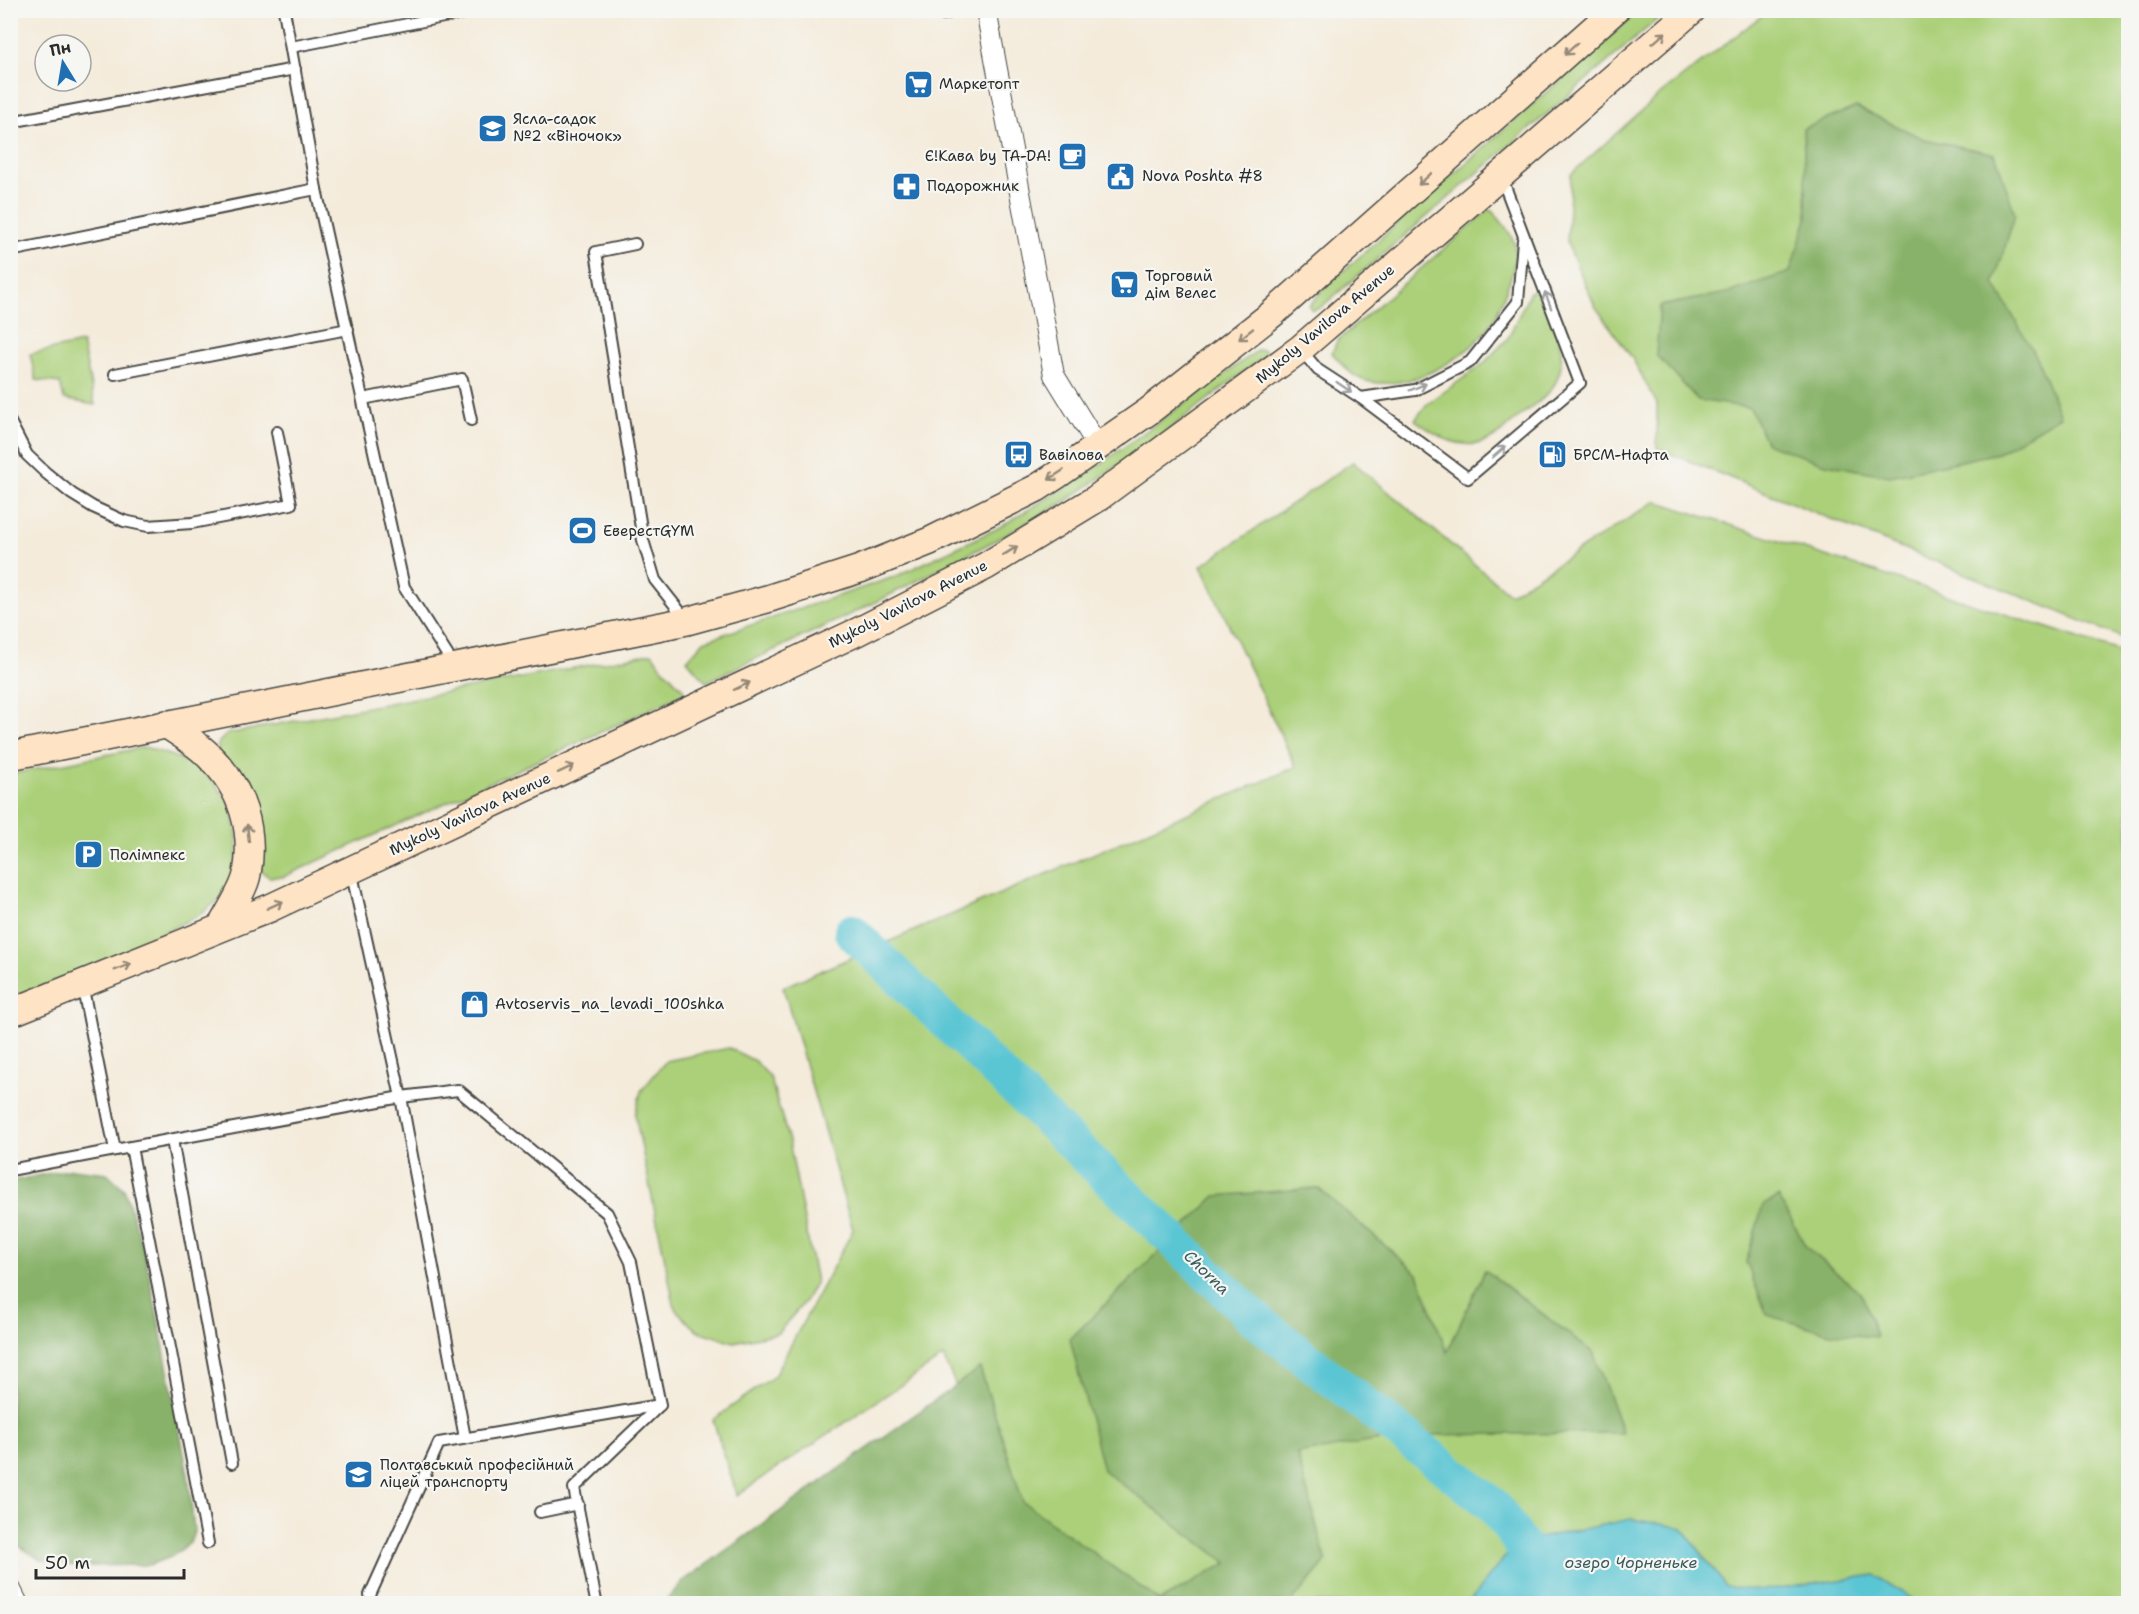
<svg xmlns="http://www.w3.org/2000/svg" width="2139" height="1614" font-family="'Shantell Sans',sans-serif">
	<rect width="100%" height="100%" fill="#f6f6f2"/>
	<filter id="ink" filterUnits="userSpaceOnUse"><feTurbulence type="fractalNoise" baseFrequency=".0167" numOctaves="2"/><feDisplacementMap in="SourceGraphic" scale="12" xChannelSelector="R" yChannelSelector="G"/><feConvolveMatrix kernelMatrix="1 2 1 2 8 2 1 2 1" color-interpolation-filters="sRGB"/></filter>
	<filter id="wash" filterUnits="userSpaceOnUse"><feTurbulence type="fractalNoise" baseFrequency=".008" numOctaves="4" result="noise"/><feDisplacementMap in="SourceGraphic" scale="24" xChannelSelector="R" yChannelSelector="G"/><feGaussianBlur stdDeviation="1.35" result="paint"/><feColorMatrix in="noise" values="0 0 0 0 0 0 0 0 0 0 0 0 0 0 0 0 0 1.4 0 .05"/><feComposite in="paint" operator="in"/></filter>
	<g filter="url(#wash)">
		<rect width="100%" height="100%" fill="#f4ebda"/>
		<g fill="#abd079" stroke="#6b7e52" stroke-width="1.5">
			<path d="M1640,10L1667,11L1320,308L1312,310L1309,306L1323,289Z"/>
			<path d="M1768,11H2128V640L1657,448V404L1632,358L1595,306L1567,243L1571,174L1658,96Z"/>
			<path d="M1490,209C1500,219 1509,229 1514,242C1518,255 1513,271 1509,283C1502,302 1496,320 1482,336C1457,363 1409,389 1372,382C1354,380 1343,366 1332,353L1337,341Z"/>
			<path d="M1534,290L1540,293C1551,318 1569,349 1558,377C1552,394 1537,403 1524,413C1513,421 1502,433 1491,439C1462,454 1437,436 1415,420L1426,405L1483,364L1508,338L1530,292Z"/>
			<path d="M82,343L95,405L64,399L60,383L36,380L30,354Z"/>
			<path d="M1258,350H1265L1266,355L1155,440L1066,501L1000,538L874,603L706,682L687,660L704,641L897,576L998,528L1084,476Z"/>
			<path d="M1353,462L1510,594L1656,501L2128,654V1603H1054L943,1357L737,1495L713,1420L774,1376L853,1230L783,987L1296,767L1201,566Z"/>
			<path d="M652,653L661,666L684,690L682,695L283,877H269L260,870L218,753V743L227,734Z"/>
			<path d="M145,747L193,763L214,782L231,804L238,840L234,873L220,899L199,915L129,950L52,983L11,997V774Z"/>
			<path d="M729,1048L755,1061L770,1077L789,1141L816,1282L805,1301L778,1333L734,1342L697,1331L675,1309L635,1115L641,1091L666,1061Z"/>
		</g>
		<g fill="#88b269" stroke="#5a6e4a" stroke-width="1.5">
			<path d="M1856,107L1924,139L1995,154L2015,214L1994,283L2037,358L2060,416L1998,453L1890,476L1826,464L1767,444L1750,408L1698,400L1656,355L1660,306L1731,292L1790,272L1807,219L1803,129Z"/>
			<path d="M72,1169L107,1173L124,1189L143,1248L157,1313L188,1474L194,1532L190,1543L171,1557L149,1565L76,1566L41,1560L11,1541V1181Z"/>
			<path d="M1318,1188L1418,1274L1447,1352L1485,1270L1593,1352L1623,1433L1410,1435L1297,1454L1326,1561L1291,1603H664L682,1582L980,1368L1023,1502L1160,1601L1227,1563L1103,1470L1070,1339L1216,1196Z"/>
			<path d="M1779,1197L1806,1247L1862,1294L1876,1337L1830,1333L1767,1315L1746,1262L1763,1205Z"/>
		</g>
		<path fill="#5ac5d3" stroke="#42787f" stroke-width="1.5" d="M1631,1519L1683,1528L1726,1587L1763,1591L1875,1575L1919,1603H1468L1504,1558L1525,1541Z"/>
		<g fill="none" stroke-linecap="round" stroke-linejoin="round">
			<path stroke="#5ac5d3" stroke-width="36" d="M852,932L1255,1319L1494,1506L1564,1604"/>
		</g>
	</g>
	<g filter="url(#ink)">
		<g fill="none" stroke-linecap="round" stroke-linejoin="round">
			<defs>
				<g id="service">
					<path d="M284,10L316,189L404,587L455,667"/>
					<path d="M291,47L479,10"/>
					<path d="M10,122L295,69"/>
					<path d="M635,244L596,252L643,540L655,580L685,618"/>
					<path d="M10,251L316,189"/>
					<path d="M1300,349L1318,370L1361,398L1468,478L1580,383L1501,176"/>
					<path d="M115,374L348,329"/>
					<path d="M1361,398L1415,390L1470,362L1518,302L1523,240"/>
					<path d="M363,399L462,379L471,420"/>
					<path d="M10,422L27,455L46,473L72,494L93,507L124,521L148,526L192,523L291,504L277,432"/>
					<path d="M351,870L401,1097L465,1438"/>
					<path d="M172,1140L232,1463"/>
					<path d="M131,1147L208,1543"/>
					<path d="M115,1150L401,1097L458,1090L607,1213L631,1262L660,1405L439,1443L370,1595L372,1604"/>
					<path d="M10,1170L115,1150L82,984"/>
					<path d="M540,1512L578,1504"/>
					<path d="M596,1601L574,1488L660,1405"/>
				</g>
				<path id="pedestrian" d="M943,10V12L950,10"/>
				<g id="minor">
					<path d="M986,10L1054,375L1099,448"/>
					<path d="M10,1588L18,1604"/>
				</g>
				<g id="secondary">
					<path d="M166,724C180,734 198,744 210,757C242,788 255,830 247,874C245,888 228,914 221,927"/>
					<path d="M10,756L687,621L767,599L860,569L930,541L1037,488L1057,475L1149,411L1272,314L1615,10"/>
					<path d="M10,1013L270,908L351,870L857,632L986,566L1096,499L1300,349L1692,10"/>
				</g>
			</defs>
			<use href="#service" stroke="#494845" stroke-width="14"/>
			<use href="#pedestrian" stroke="#494845" stroke-width="18"/>
			<use href="#minor" stroke="#494845" stroke-width="22"/>
			<use href="#secondary" stroke="#494845" stroke-width="30"/>
			<use href="#service" stroke="#fff" stroke-width="10"/>
			<use href="#pedestrian" stroke="#fff" stroke-width="15"/>
			<use href="#minor" stroke="#fff" stroke-width="20"/>
			<use href="#secondary" stroke="#fee4c5" stroke-width="27"/>
		</g>
		<defs><path id="oneway-shaft" d="M-6 0H5M1.5-3L5.5 0L1.5 3" fill="none" stroke-width="1.6" stroke-linecap="round" stroke-linejoin="round" transform="scale(1.5)"/></defs>
		<g stroke="#948878">
			<use href="#oneway-shaft" transform="translate(1659 38) rotate(-41)"/>
			<use href="#oneway-shaft" transform="translate(1571 49) rotate(138)"/>
			<use href="#oneway-shaft" transform="translate(1425 179) rotate(138)"/>
			<use href="#oneway-shaft" transform="translate(1246 334) rotate(142)"/>
			<use href="#oneway-shaft" transform="translate(1056 475) rotate(147)"/>
			<use href="#oneway-shaft" transform="translate(1010 551) rotate(-31)"/>
			<use href="#oneway-shaft" transform="translate(742 686) rotate(-25)"/>
			<use href="#oneway-shaft" transform="translate(566 769) rotate(-25)"/>
			<use href="#oneway-shaft" transform="translate(248 833) rotate(-96)"/>
			<use href="#oneway-shaft" transform="translate(275 905) rotate(-24)"/>
			<use href="#oneway-shaft" transform="translate(123 967) rotate(-22)"/>
		</g>
		<g stroke="#a0a0a0">
			<use href="#oneway-shaft" transform="translate(1548 300) rotate(-111)"/>
			<use href="#oneway-shaft" transform="translate(1344 387) rotate(34)"/>
			<use href="#oneway-shaft" transform="translate(1418 387) rotate(-22)"/>
			<use href="#oneway-shaft" transform="translate(1499 452) rotate(-41)"/>
		</g>
	</g>
	<defs>
		<symbol id="supermarket-square" viewBox="-11 -11 22 22"><rect x="-9" y="-9" width="18" height="18" rx="4" fill="#1f6fb2" stroke="#f6f6f2"/><path d="M-6-5.5h2.5l.6 2H6L4.5 2H-2.5L-4.4-4H-6ZM-1.5 3.2a1.3 1.3 0 1 0 .1 0ZM3 3.2a1.3 1.3 0 1 0 .1 0Z" fill="#fff"/></symbol>
		<symbol id="school-square" viewBox="-11 -11 22 22"><rect x="-9" y="-9" width="18" height="18" rx="4" fill="#1f6fb2" stroke="#f6f6f2"/><path d="M0-5L7-2L0 1L-7-2ZM-4 1L0 2.5L4 1V4Q0 6-4 4Z" fill="#fff"/></symbol>
		<symbol id="cafe-square" viewBox="-11 -11 22 22"><rect x="-9" y="-9" width="18" height="18" rx="4" fill="#1f6fb2" stroke="#f6f6f2"/><path d="M-5.5-4.5H6V0H3Q3 3.5 0 3.5H-2.5Q-5.5 3.5-5.5 0ZM3-3.2v2h1.7v-2ZM-6 4.5H4V6H-6Z" fill="#fff"/></symbol>
		<symbol id="civic-square" viewBox="-11 -11 22 22"><rect x="-9" y="-9" width="18" height="18" rx="4" fill="#1f6fb2" stroke="#f6f6f2"/><path d="M-.6-6.5H3V-4.5H.6V-3L4-1V1h2V6H-6V1h2V-1L-.6-3ZM-1.2 2.5V6h2.4V2.5Z" fill="#fff"/></symbol>
		<symbol id="pharmacy-square" viewBox="-11 -11 22 22"><rect x="-9" y="-9" width="18" height="18" rx="4" fill="#1f6fb2" stroke="#f6f6f2"/><path d="M-2-6h4v4h4v4h-4v4h-4v-4h-4v-4h4Z" fill="#fff"/></symbol>
		<symbol id="bus-square" viewBox="-11 -11 22 22"><rect x="-9" y="-9" width="18" height="18" rx="4" fill="#1f6fb2" stroke="#f6f6f2"/><path d="M-5-6H5V4H4V6H2V4H-2V6H-4V4H-5ZM-3.5-4V0h7V-4ZM-3.5 1.2v1.5H-2V1.2ZM2 1.2v1.5H3.5V1.2Z" fill="#fff"/></symbol>
		<symbol id="fuel-square" viewBox="-11 -11 22 22"><rect x="-9" y="-9" width="18" height="18" rx="4" fill="#1f6fb2" stroke="#f6f6f2"/><path d="M-5.5-6h7V0h2V4h1.3V-2.5L3-4.5l.8-.8L6-3V5H2.5V1h-1V6h-7ZM-4.2-4.7v3.2H.2V-4.7Z" fill="#fff"/></symbol>
		<symbol id="stadium-square" viewBox="-11 -11 22 22"><rect x="-9" y="-9" width="18" height="18" rx="4" fill="#1f6fb2" stroke="#f6f6f2"/><path d="M0-5a6.5 5 0 1 0 0 10a6.5 5 0 1 0 0-10ZM-3.5-1.8h7v3.6h-7Z" fill="#fff"/></symbol>
		<symbol id="parking-square" viewBox="-11 -11 22 22"><rect x="-9" y="-9" width="18" height="18" rx="4" fill="#1f6fb2" stroke="#f6f6f2"/><path d="M-3.5-5.5H1a3.5 3.5 0 0 1 0 7H-1V5.5H-3.5ZM-1-3.4V-.6H.8a1.4 1.4 0 0 0 0-2.8Z" fill="#fff"/></symbol>
		<symbol id="shop-square" viewBox="-11 -11 22 22"><rect x="-9" y="-9" width="18" height="18" rx="4" fill="#1f6fb2" stroke="#f6f6f2"/><path d="M-5-2.5h2.3a2.7 3.5 0 0 1 5.4 0H5L5.5 6h-11ZM-1.5-2.5h3a1.5 2.3 0 0 0-3 0Z" fill="#fff"/></symbol>
		<symbol id="university-square" viewBox="-11 -11 22 22"><rect x="-9" y="-9" width="18" height="18" rx="4" fill="#1f6fb2" stroke="#f6f6f2"/><path d="M0-5L7-2L0 1L-7-2ZM-4 1L0 2.5L4 1V4Q0 6-4 4Z" fill="#fff"/></symbol>
	</defs>
	<g fill-rule="evenodd">
		<use href="#supermarket-square" x="902" y="68" width="33" height="33"/>
		<use href="#school-square" x="476" y="112" width="33" height="33"/>
		<use href="#cafe-square" x="1056" y="140" width="33" height="33"/>
		<use href="#civic-square" x="1104" y="160" width="33" height="33"/>
		<use href="#pharmacy-square" x="890" y="170" width="33" height="33"/>
		<use href="#supermarket-square" x="1108" y="268" width="33" height="33"/>
		<use href="#bus-square" x="1002" y="438" width="33" height="33"/>
		<use href="#fuel-square" x="1536" y="438" width="33" height="33"/>
		<use href="#stadium-square" x="566" y="514" width="33" height="33"/>
		<use href="#parking-square" x="72" y="838" width="33" height="33"/>
		<use href="#shop-square" x="458" y="988" width="33" height="33"/>
		<use href="#university-square" x="342" y="1458" width="33" height="33"/>
	</g>
	<g text-anchor="middle" stroke-width="4.5" stroke-linejoin="round" paint-order="stroke">
		<g font-size="15" fill="#2b2b2b" stroke="#f6f6f2" text-anchor="start">
			<text x="939" y="89">Маркетопт</text>
			<text x="513" y="124">Ясла-садок<tspan x="513" dy="17">№2 «Віночок»</tspan></text>
			<text x="1051" y="161" text-anchor="end">Є!Кава by TA-DA!</text>
			<text x="1142" y="181">Nova Poshta #8</text>
			<text x="927" y="191">Подорожник</text>
			<text x="1145" y="281">Торговий<tspan x="1145" dy="17">дім Велес</tspan></text>
			<text x="1039" y="460">Вавілова</text>
			<text x="1573" y="460">БРСМ-Нафта</text>
			<text x="603" y="536">ЕверестGYM</text>
			<text x="110" y="860">Полімпекс</text>
			<text x="495" y="1009">Avtoservis_na_levadi_100shka</text>
			<text x="380" y="1470">Полтавський професійний<tspan x="380" dy="17">ліцей транспорту</tspan></text>
		</g>
		<g font-size="15" fill="#2b2b2b" stroke="#f6f6f2">
			<text transform="translate(1325 324) rotate(-40)" y="5">Mykoly Vavilova Avenue</text>
			<text transform="translate(908 604) rotate(-27)" y="5">Mykoly Vavilova Avenue</text>
			<text transform="translate(470 814) rotate(-25)" y="5">Mykoly Vavilova Avenue</text>
		</g>
		<g font-size="16" font-style="italic" fill="#39595d" stroke="#f6f6f2">
			<text transform="translate(1207 1272) rotate(44)" y="6">Chorna</text>
			<text x="1631" y="1568">озеро Чорненьке</text>
		</g>
	</g>
	<rect width="2139" height="1614" fill="none" stroke="#f6f6f2" stroke-width="36"/>
	<g transform="translate(63 63) rotate(349)"><circle r="28" fill="#f6f6f2" stroke="#a5a5a2" stroke-width="1.5"/>
	<path d="M0-4.5L10 22L0 15L-10 22Z" fill="#1f6fb2"/>
	<text y="-9" font-size="16" font-weight="bold" text-anchor="middle" fill="#2b2b2b">Пн</text>
	</g>
	<path d="M36 1569v9h148v-9" fill="none" stroke="#2b2b2b" stroke-width="3"/>
	<text x="45" y="1569" font-size="18" fill="#2b2b2b" stroke="#f6f6f2" stroke-width="4.5" paint-order="stroke">50 m</text>
</svg>
